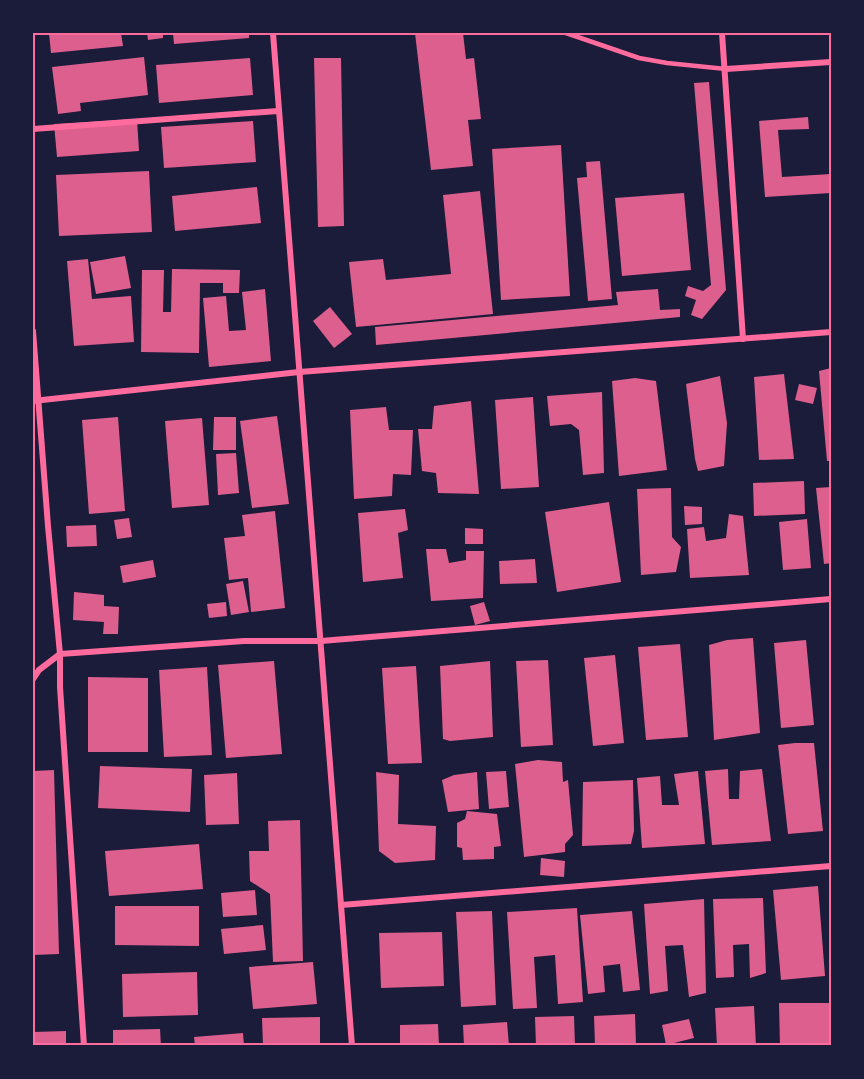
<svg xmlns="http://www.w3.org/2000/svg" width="864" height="1079" font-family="Ubuntu,sans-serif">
	<rect width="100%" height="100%" fill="#1b1b3a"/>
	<g fill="#dd5f8e">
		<path d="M49,33H121L123,46L51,53Z"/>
		<path d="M147,33H163V38L148,40Z"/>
		<path d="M173,33H249V38L174,44Z"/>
		<path d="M415,33H463L466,59L474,58L481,119L468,120L473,166L431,170Z"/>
		<path d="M144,57L148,95L80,103L81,111L58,114L52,67Z"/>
		<path d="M250,58L253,95L159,103L156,65Z"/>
		<path d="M314,58H341L344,226L318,227Z"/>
		<path d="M709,82L726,290L702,319L691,315L696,300L685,296L688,286L703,291L711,285L694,83Z"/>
		<path d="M808,117L809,129L778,130L782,177L831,174V193L765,197L759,121Z"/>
		<path d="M137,119L139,151L57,157L54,124Z"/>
		<path d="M253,121L256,162L164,168L161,127Z"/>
		<path d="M561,145L570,296L501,300L492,149Z"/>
		<path d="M600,161L612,299L588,301L577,178L587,177L586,162Z"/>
		<path d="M149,171L152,232L59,236L56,175Z"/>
		<path d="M257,187L261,223L175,231L172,196Z"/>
		<path d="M480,191L493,314L356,327L349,262L383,259L386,280L451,274L443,195Z"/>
		<path d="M684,193L691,270L622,276L615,198Z"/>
		<path d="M125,256L131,288L96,294L90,262Z"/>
		<path d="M88,259L92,299L131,296L134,342L74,346L67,261Z"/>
		<path d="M172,269L240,270L239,293H223V283H200L199,353L141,352L142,270H164L163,312H171Z"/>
		<path d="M265,289L271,361L209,367L203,298L226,296L229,331L246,330L242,292Z"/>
		<path d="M658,289L660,310L680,309V317L376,345L375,327L618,305L616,292Z"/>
		<path d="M330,307L352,334L334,348L313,321Z"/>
		<path d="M831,368V461H827L819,371Z"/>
		<path d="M784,374L794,459L759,460L754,377Z"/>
		<path d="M720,376L727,423L724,466L698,471L695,459L686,384Z"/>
		<path d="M635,378L656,381L667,470L619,476L612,381Z"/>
		<path d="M799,384L817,388L813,404L795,400Z"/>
		<path d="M602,392L604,473L583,475L579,430L571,424L550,426L547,396Z"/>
		<path d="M533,397L539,487L501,489L495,400Z"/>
		<path d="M471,401L479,494L438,493L436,473L422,471L418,429H432L434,406Z"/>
		<path d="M386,407L389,430H413L411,475L393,474L392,496L354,499L350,410Z"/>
		<path d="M277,416L289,504L252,508L240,421Z"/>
		<path d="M118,417L125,511L89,514L82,420Z"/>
		<path d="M214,417H236V450H213Z"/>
		<path d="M202,418L209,505L172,508L165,421Z"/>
		<path d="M236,453L239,493L218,495L216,454Z"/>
		<path d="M804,481L805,514L754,516L753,483Z"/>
		<path d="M831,487V563L824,564L816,488Z"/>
		<path d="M671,488L672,537L681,547L676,572L641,575L637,489Z"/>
		<path d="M609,502L621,582L557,592L545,512Z"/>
		<path d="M684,506L702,507V524L685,525Z"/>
		<path d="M405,509L408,530L398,533L403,578L363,582L358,513Z"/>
		<path d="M275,511L285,608L251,612L248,578L229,580L224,538L245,536L242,515Z"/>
		<path d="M729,514L743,516L749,575L690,578L687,529L704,527L706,541L726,538Z"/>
		<path d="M129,518L132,537L117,539L114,520Z"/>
		<path d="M807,519L811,568L783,570L779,522Z"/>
		<path d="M96,525L97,546L67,547L66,526Z"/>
		<path d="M465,528L483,529V544H465Z"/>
		<path d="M426,549H446L449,563L466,560V551H484L483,598L431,601Z"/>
		<path d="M535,559L537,583L500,584L499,561Z"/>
		<path d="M153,560L156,577L123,583L120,566Z"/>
		<path d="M243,581L249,612L231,615L226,584Z"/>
		<path d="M74,592L104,595V606L119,607L118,634H103L104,622L73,620Z"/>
		<path d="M226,602L227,616L209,618L207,604Z"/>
		<path d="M484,602L490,621L475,625L470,606Z"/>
		<path d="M753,638L760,733L714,740L709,645L727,640Z"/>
		<path d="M806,640L814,725L781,728L774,643Z"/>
		<path d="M680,644L688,737L646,740L638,647Z"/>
		<path d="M615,655L624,743L593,746L584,658Z"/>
		<path d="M548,660L553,745L521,747L516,661Z"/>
		<path d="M274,661L282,754L226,758L218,665Z"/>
		<path d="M490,661L493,737L450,741L443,739L440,666Z"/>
		<path d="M416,666L422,763L388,764L382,668Z"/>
		<path d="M207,667L212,755L164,757L159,670Z"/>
		<path d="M88,677L148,678V752H88Z"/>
		<path d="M795,743H814L823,831L788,834L778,745Z"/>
		<path d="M538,760L562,762L563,782L568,780L573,835L565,844V852L524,857L515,764Z"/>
		<path d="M100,766L192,769L190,812L98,808Z"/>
		<path d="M728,769L729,799H739L740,771L762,769L771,841L712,845L705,771Z"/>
		<path d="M54,770L59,954L33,955V771Z"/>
		<path d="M506,771L509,807L489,809L486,772Z"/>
		<path d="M698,771L705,844L642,848L637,778L660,776L662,805H679L674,774Z"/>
		<path d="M376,772L399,775L398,824L436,826L435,860L395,863L379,851Z"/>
		<path d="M477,772L479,809L448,812L442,780L454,775Z"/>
		<path d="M237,773L239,824L206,825L204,775Z"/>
		<path d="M633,780L634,831L631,844L582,846L583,782Z"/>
		<path d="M467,811L497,814L501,846L494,847V859L463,860L462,848L457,847V823L465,819Z"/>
		<path d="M300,820L303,961L273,962L270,894L250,881L249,851H269L268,821Z"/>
		<path d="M199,844L203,889L109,896L105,851Z"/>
		<path d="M541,858L565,861L564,877L540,875Z"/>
		<path d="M818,886L825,976L781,980L773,890Z"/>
		<path d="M255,890L257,915L223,917L221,893Z"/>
		<path d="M763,898L766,973L750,978L749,944L733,945L734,977L716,978L713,899Z"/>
		<path d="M704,899L706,993L689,997L683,945L665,946L668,991L650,994L644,904Z"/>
		<path d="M115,906H199V946L115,945Z"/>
		<path d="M577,908L583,1002L558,1004L555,955L534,957L537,1008L513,1009L507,912Z"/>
		<path d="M492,911L496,1005L461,1007L456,912Z"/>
		<path d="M632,911L640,990L623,992L620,964L603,966L605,992L588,994L580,915Z"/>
		<path d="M263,925L266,950L224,954L221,929Z"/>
		<path d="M442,932L444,986L381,988L379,933Z"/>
		<path d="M313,962L317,1004L253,1009L249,967Z"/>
		<path d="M197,972L198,1015L123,1017L122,974Z"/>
		<path d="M779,1003H829L830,1046H780Z"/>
		<path d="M754,1006L756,1046H717L715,1008Z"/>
		<path d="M635,1014L636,1046H595L594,1016Z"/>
		<path d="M574,1016L575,1046H536L535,1017Z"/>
		<path d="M320,1017V1046H263L262,1018Z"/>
		<path d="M689,1019L694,1038L666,1045L662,1025Z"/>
		<path d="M507,1022L509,1046H464L463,1025Z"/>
		<path d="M438,1024L439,1046H400V1025Z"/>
		<path d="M160,1029L161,1046H113V1030Z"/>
		<path d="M66,1031V1046H33V1032Z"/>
		<path d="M243,1033L244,1046H195L194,1037Z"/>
	</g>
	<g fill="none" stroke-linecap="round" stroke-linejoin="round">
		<path stroke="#ff6b9d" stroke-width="4.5" d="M566,33L639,58L667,63L726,69"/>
		<g stroke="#ff6b9d" stroke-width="6">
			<path d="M273,33L352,1046"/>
			<path d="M722,33L743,339"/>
			<path d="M726,69L831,62"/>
			<path d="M33,129L278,111"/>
			<path d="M33,331L48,526L60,654V687L84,1046"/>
			<path d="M33,401L299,372L831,332"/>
			<path d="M33,679L39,670L60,654L244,641H321L831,599"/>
			<path d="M341,905L831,866"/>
		</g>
	</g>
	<rect width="864" height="1079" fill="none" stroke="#1b1b3a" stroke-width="69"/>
	<rect x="34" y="34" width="796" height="1010" fill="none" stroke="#ff6b9d" stroke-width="2"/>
</svg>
